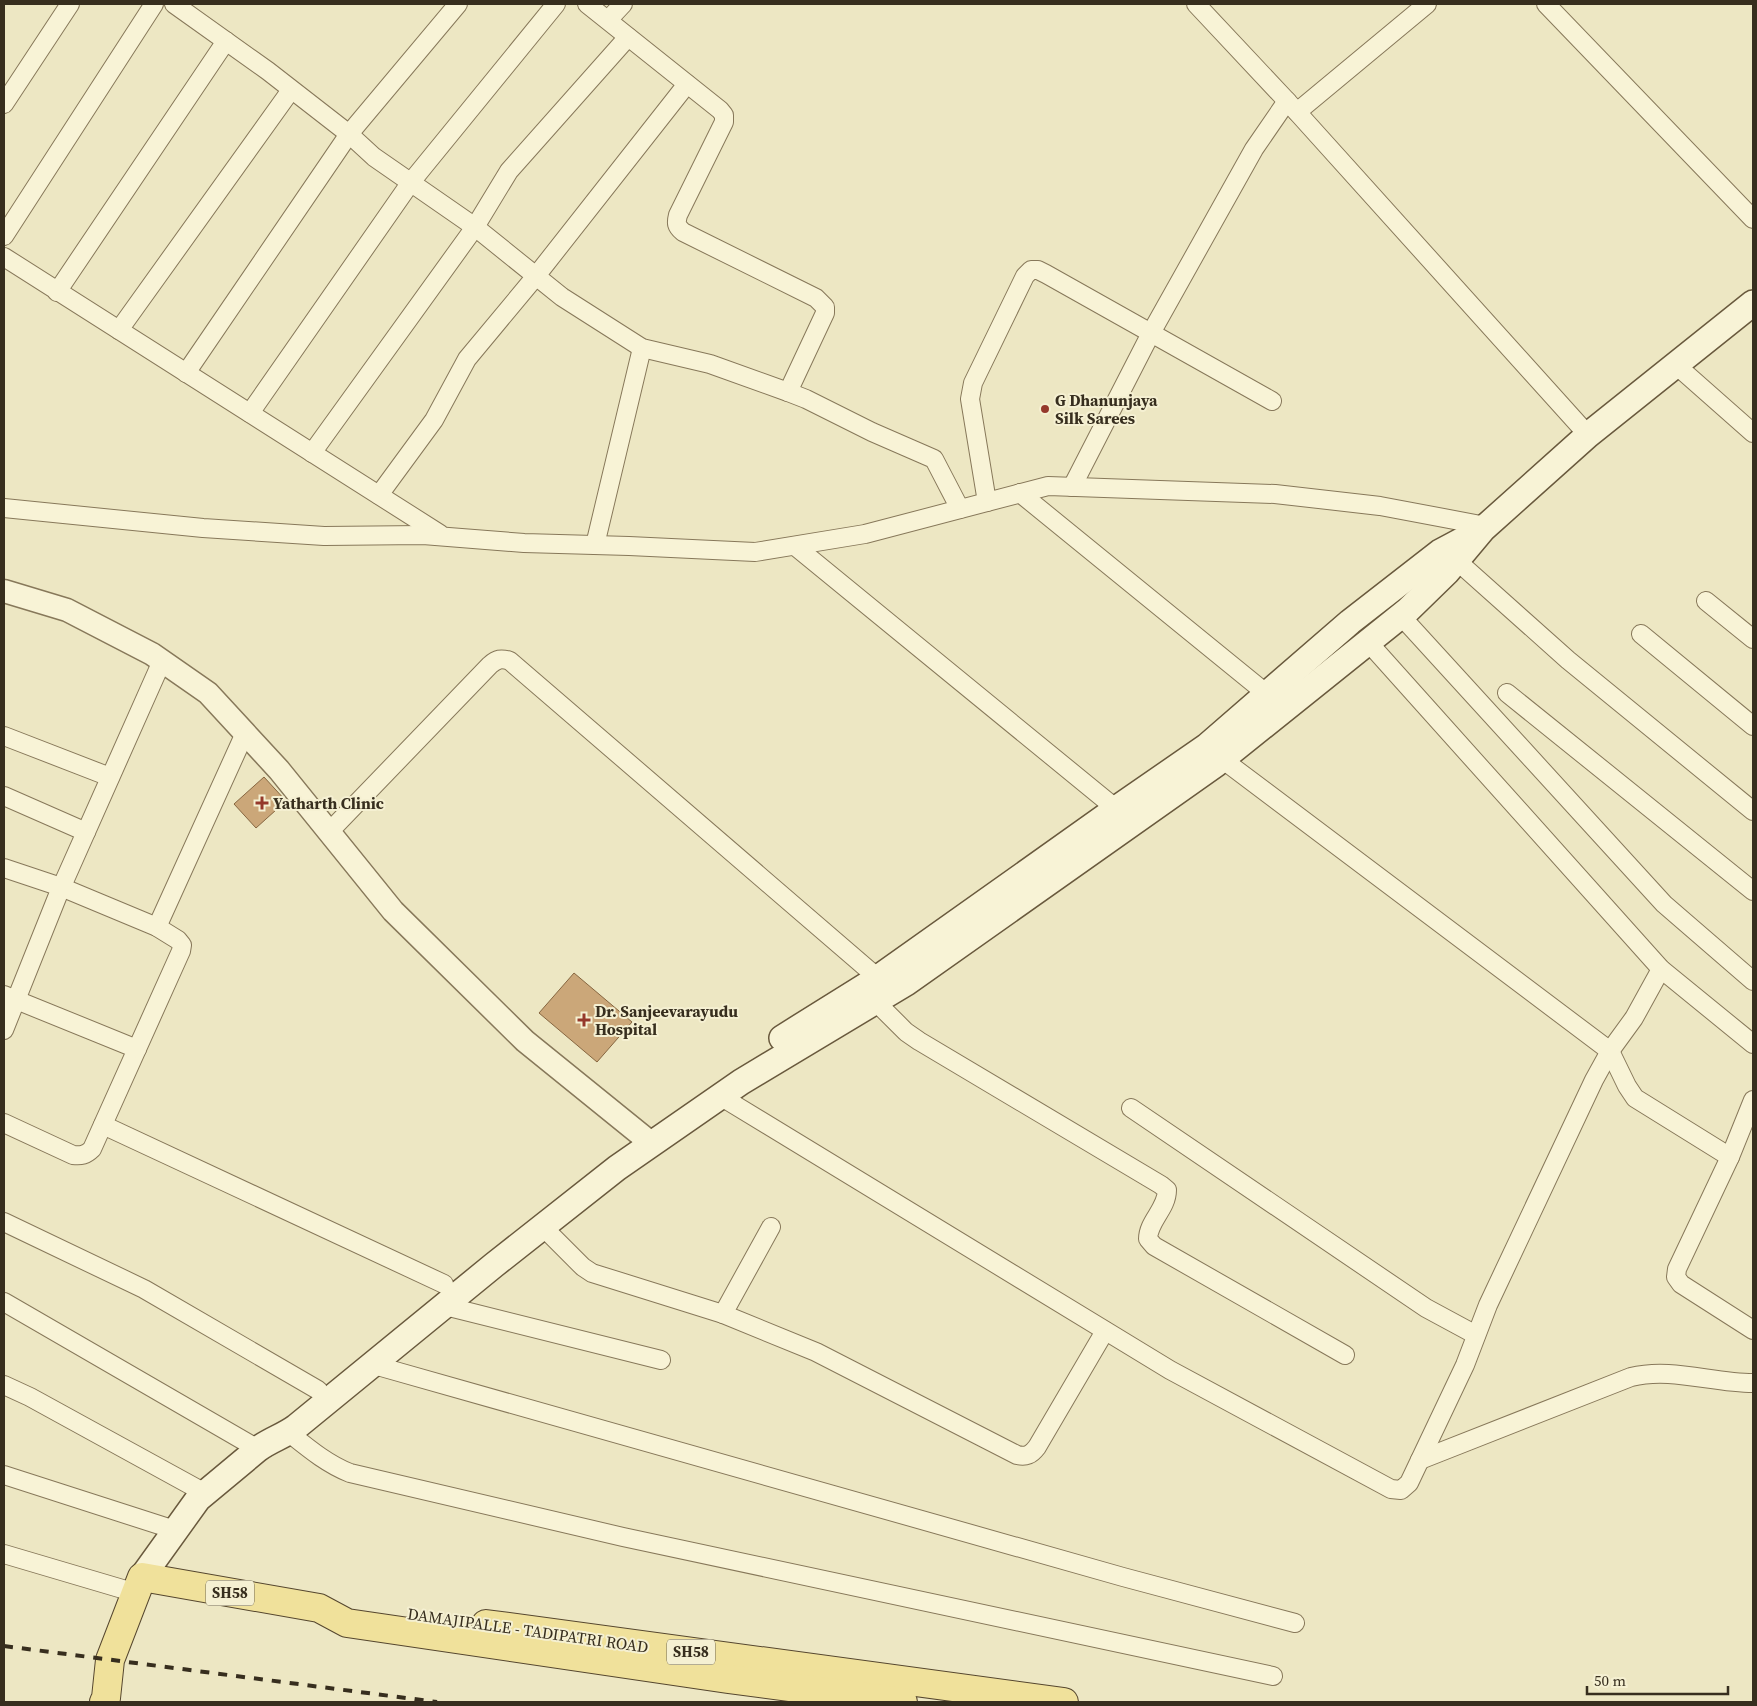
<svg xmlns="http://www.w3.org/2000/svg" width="1757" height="1706" font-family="'Source Serif 4',serif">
	<rect width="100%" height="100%" fill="#ede7c3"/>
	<g fill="#cba779" stroke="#866640">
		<path d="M264,777L286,801L256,828L234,804Z"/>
		<path d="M574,973L632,1022L597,1062L539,1013Z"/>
	</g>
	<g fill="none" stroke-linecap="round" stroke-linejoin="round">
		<defs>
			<g id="minor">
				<path d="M174,4L268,71L349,134L374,157L475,227L562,297L642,348L710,364L788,392L806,399L872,432L934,459L960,509"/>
				<path d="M587,4L720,110L724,115V122L678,215C676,223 676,226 683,232L816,298L825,307V313L788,392"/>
				<path d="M1196,4L1287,101L1588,435"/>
				<path d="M1546,4L1753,219"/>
				<path d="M608,20L623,4"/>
				<path d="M4,104L70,4"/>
				<path d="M1297,112L1427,4"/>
				<path d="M4,236L154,4"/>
				<path d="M4,257L440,534"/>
				<path d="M57,292L226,41"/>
				<path d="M119,330L291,90"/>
				<path d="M1676,365L1753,433"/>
				<path d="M186,373L349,134L458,4"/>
				<path d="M250,413L411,182L556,4"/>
				<path d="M312,453L475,227L509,171L628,37"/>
				<path d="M1072,487L1151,333L1254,149L1287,101"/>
				<path d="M1020,493L1267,694"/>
				<path d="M379,495L434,420L467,359L536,276L687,84"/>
				<path d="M987,502L970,399L973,383L1025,276L1031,270H1038L1046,274L1272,401"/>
				<path d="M4,508L203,528L324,536L423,535L524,543L629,546L755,552L865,534L1048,486L1275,494L1380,506L1486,526"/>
				<path d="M595,545L642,348"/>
				<path d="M795,546L1125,816"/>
				<path d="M1456,560L1568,660L1753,811"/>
				<path d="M1706,601L1753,639"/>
				<path d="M1401,616L1664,904L1753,981"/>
				<path d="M1641,634L1753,726"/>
				<path d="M1368,642L1661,969L1753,1044"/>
				<path d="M1507,693L1753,891"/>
				<path d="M4,736L110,777"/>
				<path d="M1222,759L1610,1051L1627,1086L1635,1098L1730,1157"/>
				<path d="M4,796L86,832"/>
				<path d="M329,832L490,665C497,659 501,658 510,661L878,978"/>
				<path d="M4,868L61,887L157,927L178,940L182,945L181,951L92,1149C86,1155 81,1156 73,1155L4,1123"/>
				<path d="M157,927L245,733"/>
				<path d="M4,995L137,1049"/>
				<path d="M875,1001L906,1032L919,1041L1161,1185L1167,1190C1167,1209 1148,1221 1148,1239L1154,1246L1345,1355"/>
				<path d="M4,1030L58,895L162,661"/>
				<path d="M720,1096L1170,1370L1391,1489L1401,1490L1409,1483L1465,1365L1488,1305L1594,1080L1610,1051L1634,1018L1661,969"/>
				<path d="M1753,1100L1730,1157L1677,1269L1676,1277L1681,1284L1753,1330"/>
				<path d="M1131,1108L1426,1308L1476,1335"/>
				<path d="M103,1125L444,1284"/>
				<path d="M4,1222L144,1289L318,1390"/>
				<path d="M542,1226L583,1267L592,1273L723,1314L816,1352L1017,1455C1026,1457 1031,1455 1037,1447L1105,1331"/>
				<path d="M4,1302L258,1449"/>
				<path d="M445,1306L661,1360"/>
				<path d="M723,1314L771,1227"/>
				<path d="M374,1365L1123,1577L1295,1623"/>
				<path d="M4,1385L30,1397L205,1493"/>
				<path d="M288,1432C308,1448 327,1464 350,1473L623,1537L1273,1676"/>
				<path d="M1420,1460L1631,1377C1671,1367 1712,1383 1753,1383"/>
				<path d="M4,1475L175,1530"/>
				<path d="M4,1554L136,1593"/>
			</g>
			<path id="tertiary" d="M4,591L67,610L152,654L208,693L279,770L393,911L525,1041L651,1143"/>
			<g id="secondary">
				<path d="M782,1038L878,978L1116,809L1207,746L1350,622L1440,552L1470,536"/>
				<path d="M142,1577L198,1499L258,1449C270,1440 284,1436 296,1427L494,1265L617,1168L741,1082L906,983L1216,764L1408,610L1447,572L1483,529L1588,435L1753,303"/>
			</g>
			<g id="primary">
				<path d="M486,1624L1064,1702"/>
				<path d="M104,1702L106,1698L110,1660L142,1577L319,1608L347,1623L728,1679L903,1702"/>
			</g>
		</defs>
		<use href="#minor" stroke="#87785a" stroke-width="20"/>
		<use href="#tertiary" stroke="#87785a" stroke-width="25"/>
		<use href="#secondary" stroke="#69593d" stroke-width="28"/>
		<use href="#primary" stroke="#55462e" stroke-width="30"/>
		<use href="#minor" stroke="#f8f3d6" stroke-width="18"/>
		<use href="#tertiary" stroke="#f8f3d6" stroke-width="22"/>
		<use href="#secondary" stroke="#f8f3d6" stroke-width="25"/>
		<use href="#primary" stroke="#f0e19b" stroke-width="28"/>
		<path stroke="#372e1e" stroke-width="4" stroke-dasharray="9 9" stroke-linecap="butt" d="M4,1646L437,1702"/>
	</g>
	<g fill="#95392b" stroke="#f5f0d2" stroke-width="2">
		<circle cx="1045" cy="409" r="5"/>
		<path d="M259.5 795.5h5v5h5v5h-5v5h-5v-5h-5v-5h5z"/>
		<path d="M581.5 1012.5h5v5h5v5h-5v5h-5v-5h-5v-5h5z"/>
	</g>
	<g text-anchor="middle" stroke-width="4" stroke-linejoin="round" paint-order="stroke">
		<g fill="#f5f0d2" stroke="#706854" stroke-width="1">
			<rect x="206" y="1580.5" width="48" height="25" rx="4"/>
			<rect x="667" y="1639.5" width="48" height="25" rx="4"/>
		</g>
		<g font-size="15" font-weight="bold" fill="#372e1e">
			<text x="230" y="1598">SH58</text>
			<text x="691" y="1657">SH58</text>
		</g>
		<g font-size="16" font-weight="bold" fill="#372e1e" stroke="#f5f0d2" text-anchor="start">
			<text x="1055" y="406">G Dhanunjaya<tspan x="1055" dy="18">Silk Sarees</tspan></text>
			<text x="273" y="809">Yatharth Clinic</text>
			<text x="595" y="1017">Dr. Sanjeevarayudu<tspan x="595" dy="18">Hospital</tspan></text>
		</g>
		<g font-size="16" fill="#372e1e" stroke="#f5f0d2">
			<text transform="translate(528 1630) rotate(8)" y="6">DAMAJIPALLE - TADIPATRI ROAD</text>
		</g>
	</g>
	<rect width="1757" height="1706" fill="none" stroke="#372e1e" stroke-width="10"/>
	<path d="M1587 1686v8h141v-8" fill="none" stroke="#372e1e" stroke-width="2.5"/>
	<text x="1594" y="1686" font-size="15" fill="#372e1e" stroke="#f5f0d2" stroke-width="4" paint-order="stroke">50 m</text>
</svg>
